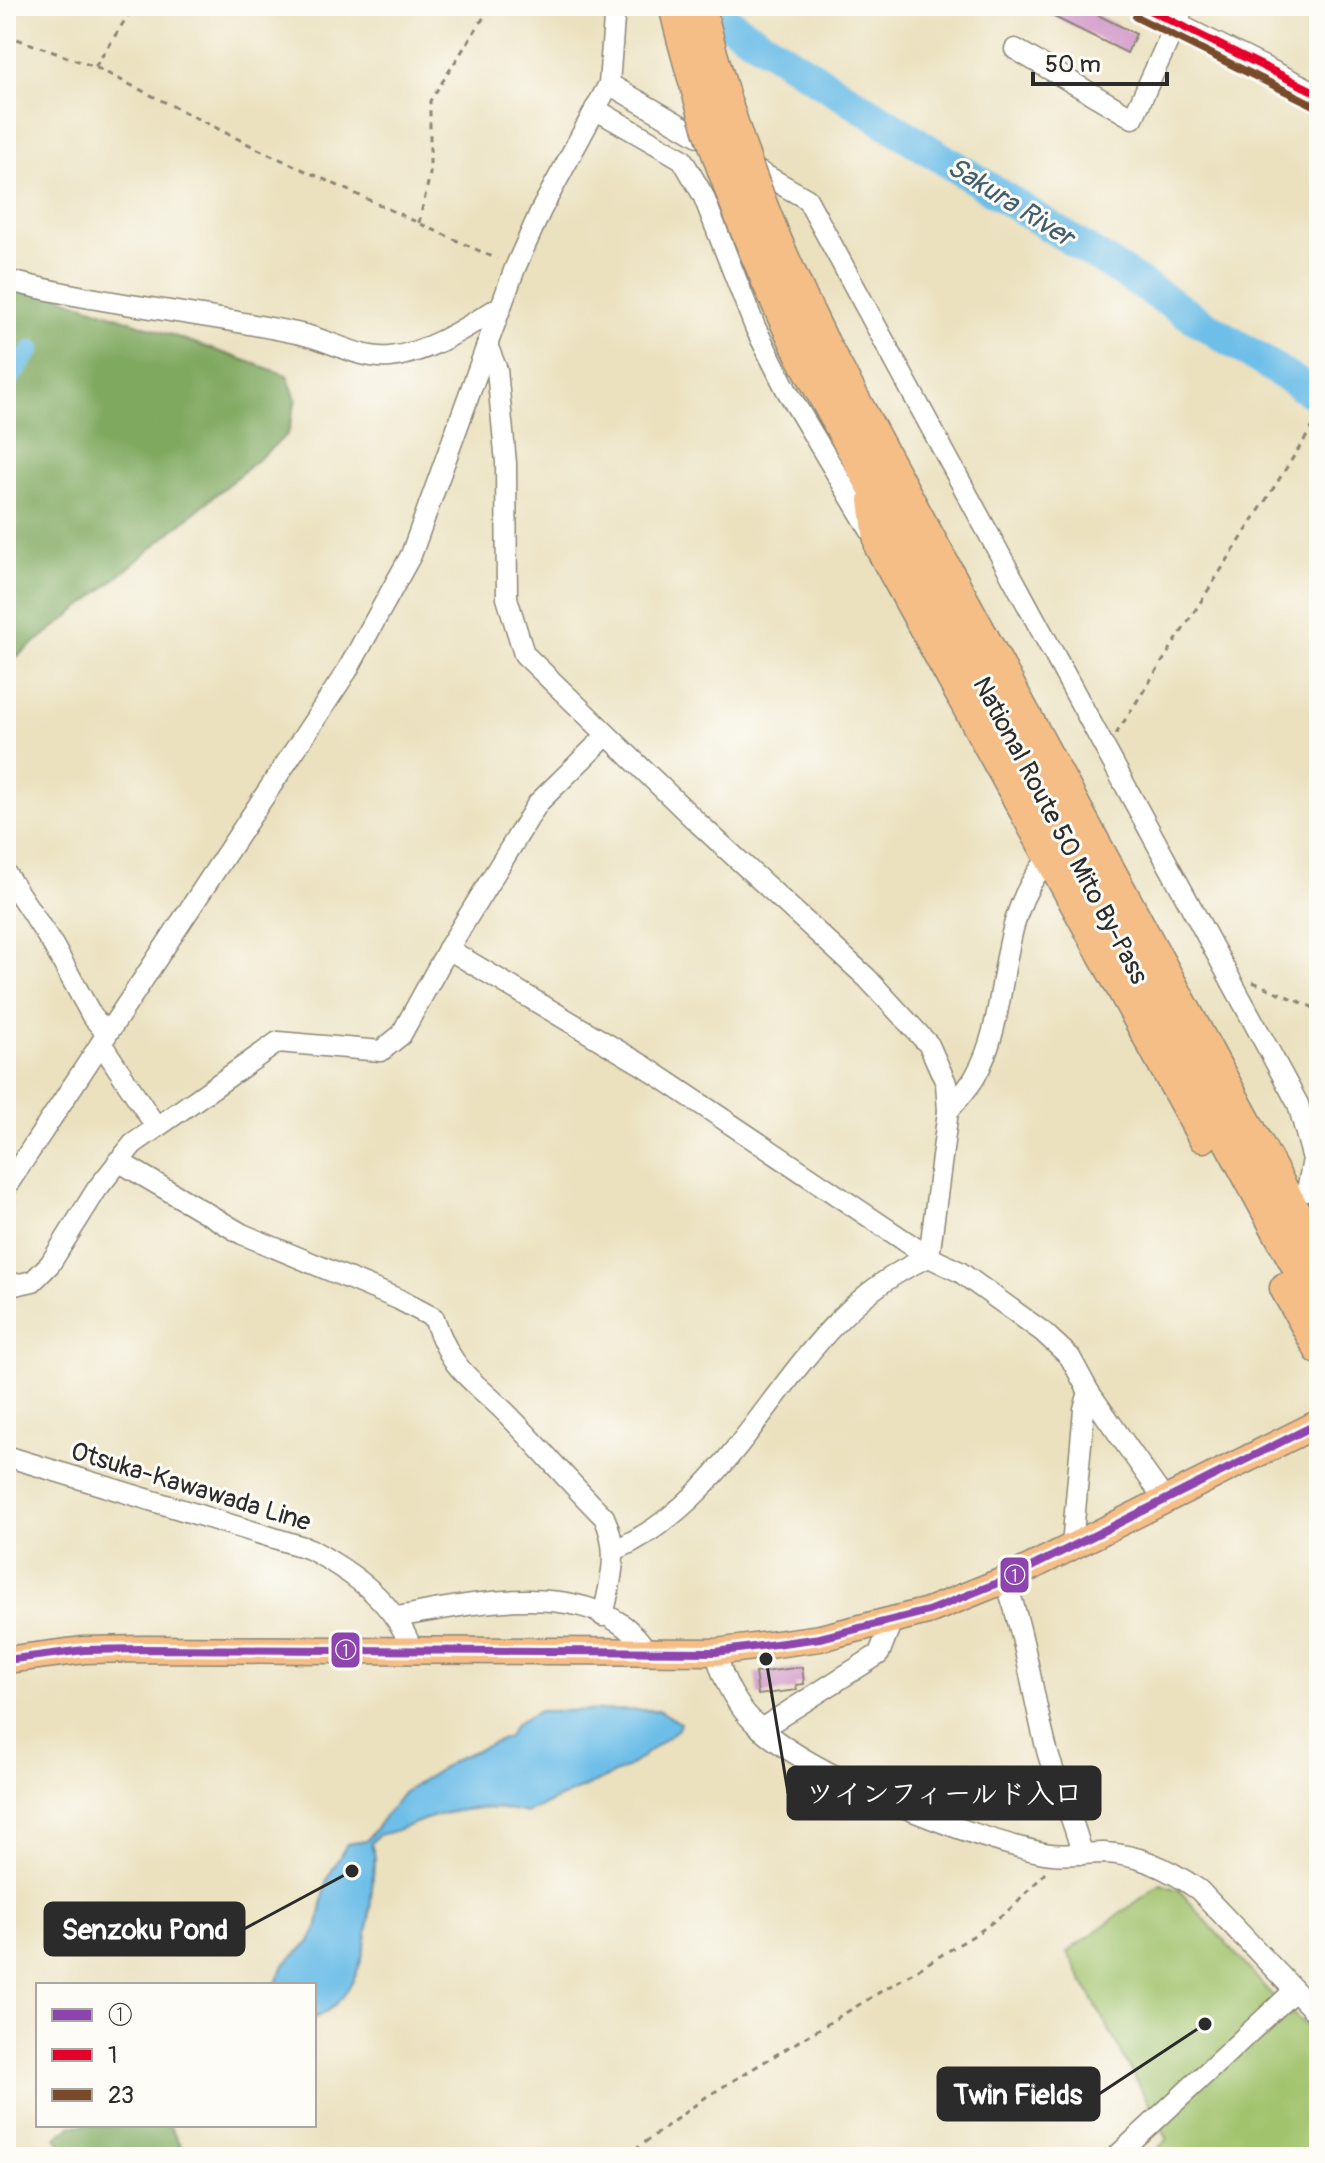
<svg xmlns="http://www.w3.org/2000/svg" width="1325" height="2163" font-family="Pangolin,'Klee One',sans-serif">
	<rect width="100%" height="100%" fill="#fdfcf7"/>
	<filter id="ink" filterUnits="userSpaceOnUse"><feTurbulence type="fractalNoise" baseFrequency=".0125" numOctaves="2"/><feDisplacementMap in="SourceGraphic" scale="16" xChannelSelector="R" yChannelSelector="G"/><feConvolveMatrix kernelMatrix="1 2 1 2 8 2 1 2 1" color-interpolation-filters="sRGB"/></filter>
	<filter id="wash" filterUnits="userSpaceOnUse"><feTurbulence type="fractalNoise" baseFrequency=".006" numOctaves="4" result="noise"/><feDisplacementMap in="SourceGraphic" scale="32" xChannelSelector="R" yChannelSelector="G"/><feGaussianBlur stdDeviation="1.8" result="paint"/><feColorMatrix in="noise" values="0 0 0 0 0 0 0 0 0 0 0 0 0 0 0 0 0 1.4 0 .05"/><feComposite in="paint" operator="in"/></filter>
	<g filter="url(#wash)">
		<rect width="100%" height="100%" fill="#ebe1bf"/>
		<path fill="#a1c36d" stroke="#66774c" stroke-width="2" d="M1161,1884L1179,1890L1269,1992L1319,2038V2157H1149L1168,2139L1067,1952Z"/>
		<g fill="#80a960" stroke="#566a46" stroke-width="2">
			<path d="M6,278L287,375L296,399L288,434L90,600L6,665Z"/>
			<path d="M72,2125H169L187,2157H69L56,2137Z"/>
		</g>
		<path fill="#6dbee8" stroke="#4c748a" stroke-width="2" d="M659,1710L680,1723L678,1729L626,1769L526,1813C493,1805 458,1808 426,1819C409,1825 396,1832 378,1835L371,1843L375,1857C368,1910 374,1993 314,2018V1985H275L285,1963L309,1943L318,1926L327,1879L347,1844L366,1841L403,1793L458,1758L508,1737L515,1725L539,1711Z"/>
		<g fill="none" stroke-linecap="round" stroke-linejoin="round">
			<path stroke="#6dbee8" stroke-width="18" d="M6,385L32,349"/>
			<path stroke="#6dbee8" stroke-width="32" d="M702,6L1319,397"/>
		</g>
		<g id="blocks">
			<g fill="#d094c8">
				<path d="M1032,6H1080L1136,34L1127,53Z"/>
				<path d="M802,1667L804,1684L796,1685L797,1690L758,1695L755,1673Z"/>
			</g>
		</g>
	</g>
	<g filter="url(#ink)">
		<use href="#blocks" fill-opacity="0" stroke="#8b8675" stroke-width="2"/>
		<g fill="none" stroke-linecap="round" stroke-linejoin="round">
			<defs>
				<g id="minor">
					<path d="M1141,6L1319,94"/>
					<path d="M1015,49L1133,118L1184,6"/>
					<path d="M609,84L716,146"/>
					<path d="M595,109L682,159L703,195L755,327L786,389L876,540"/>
					<path d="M744,163L807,199L1298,1104L1313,1159L1307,1191"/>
					<path d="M6,280C103,305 204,313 301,334C330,340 361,360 390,357C429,353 468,326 501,306"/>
					<path d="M487,345L497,370L506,463L507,598L524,654L697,822L867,978L929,1045L946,1083L948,1111L929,1257"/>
					<path d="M6,874L53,945L92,1016L107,1034"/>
					<path d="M448,949L644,1066L929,1257L960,1272L1043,1332L1070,1357L1089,1392L1164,1499"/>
					<path d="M101,1043L155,1125"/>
					<path d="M948,1111C957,1100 968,1089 975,1077C1014,1009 992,920 1050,857"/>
					<path d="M118,1161L242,1234L398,1299L434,1318C454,1377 472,1377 511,1418C543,1451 572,1485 604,1517C620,1551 611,1580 603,1616"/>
					<path d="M6,1187L347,671L411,555L515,268L541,210L609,84L615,6"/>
					<path d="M6,1287L33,1281L50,1264L97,1189L133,1144L278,1042L381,1051L401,1035L448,949L538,803L606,736"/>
					<path d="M6,1456L310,1549C355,1574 395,1602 413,1652"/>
					<path d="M1072,1546L1084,1409L1089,1392"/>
					<path d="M615,1550C751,1491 789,1315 929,1257"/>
					<path d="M1005,1580C1026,1636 1032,1696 1048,1754C1058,1788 1074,1819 1082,1854"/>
					<path d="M397,1617C470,1604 600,1573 648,1653"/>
					<path d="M716,1652C723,1682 738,1709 761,1729C819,1779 969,1838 1044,1853C1063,1857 1084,1853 1104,1853C1139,1854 1171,1870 1199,1890L1319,2016"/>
					<path d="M761,1729L879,1654L891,1623"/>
					<path d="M1116,2157L1294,1991"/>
				</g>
				<path id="major" d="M6,1660L84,1650L143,1649L716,1652L820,1638L928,1611L1005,1580L1319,1423"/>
				<g id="highway">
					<path d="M824,343L1319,1256"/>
					<path d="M801,355L1319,1307"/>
					<path d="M874,500L880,547L1203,1137"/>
					<path d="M1285,1288L1319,1349"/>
				</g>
			</defs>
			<use href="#minor" stroke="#8b8675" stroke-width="23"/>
			<use href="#major" stroke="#8b8675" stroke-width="29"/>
			<use href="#highway" stroke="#8b8675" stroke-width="33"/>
			<g stroke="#8b8675" stroke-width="3" stroke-dasharray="6 6" stroke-linecap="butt">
				<path d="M6,35L95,67L258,149L497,259"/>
				<path d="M95,67L134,6"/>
				<path d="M419,223L430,174V101L491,6"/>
				<path d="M1116,734L1319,417"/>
				<path d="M1253,982L1319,1010"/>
				<path d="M625,2157L706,2097L978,1933L1015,1905L1045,1873"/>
			</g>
			<use href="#minor" stroke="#fff" stroke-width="20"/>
			<use href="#major" stroke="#f6be87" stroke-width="26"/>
			<use href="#highway" stroke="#f6be87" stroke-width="30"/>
			<defs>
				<g id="highway-bridge">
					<path d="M674,6C703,128 746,242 801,355"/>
					<path d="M700,6C728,124 769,235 824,343"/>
				</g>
			</defs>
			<use href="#highway-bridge" stroke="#8b8675" stroke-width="33" stroke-linecap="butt"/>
			<use href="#highway-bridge" stroke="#f6be87" stroke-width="30"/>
			<defs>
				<path id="bus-1" d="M6,1660L84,1650L143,1649L716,1652L820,1638L928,1611L1005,1580L1319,1423"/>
				<path id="bus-2" d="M1141,6L1319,94"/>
				<path id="bus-3" d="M1136,17L1314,105"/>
			</defs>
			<use href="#bus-1" stroke="#fdfcf7" stroke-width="14"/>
			<use href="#bus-2" stroke="#fdfcf7" stroke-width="14"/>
			<use href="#bus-3" stroke="#fdfcf7" stroke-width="14"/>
			<use href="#bus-1" stroke="#8e44ad" stroke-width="8"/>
			<use href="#bus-2" stroke="#e4002b" stroke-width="8"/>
			<use href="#bus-3" stroke="#7a4b2a" stroke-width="8"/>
		</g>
	</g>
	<g text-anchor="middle" stroke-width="6" stroke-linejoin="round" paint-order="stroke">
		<g font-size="26" fill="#2b2b2b" stroke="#fdfcf7">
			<text transform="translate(1061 830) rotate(62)" y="9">National Route 50 Mito By-Pass</text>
			<text transform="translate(191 1486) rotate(17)" y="9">Otsuka-Kawawada Line</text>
		</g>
		<g font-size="28" font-style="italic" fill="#425e6d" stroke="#fdfcf7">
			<text transform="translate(1011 201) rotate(32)" y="10">Sakura River</text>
		</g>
	</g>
	<path fill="none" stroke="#2b2b2b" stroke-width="3" d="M766 1659L788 1793M352 1871L244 1929M1205 2024L1099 2094"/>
	<g fill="#2b2b2b" stroke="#fdfcf7" stroke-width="3">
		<circle cx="766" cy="1659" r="8"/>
		<circle cx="352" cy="1871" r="8"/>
		<circle cx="1205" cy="2024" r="8"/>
	</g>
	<g fill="#2b2b2b" stroke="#2b2b2b" stroke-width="3">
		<rect x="788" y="1767" width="312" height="52" rx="8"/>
		<rect x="45" y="1903" width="199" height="52" rx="8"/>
		<rect x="938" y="2068" width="161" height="52" rx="8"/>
	</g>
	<g font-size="28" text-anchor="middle" font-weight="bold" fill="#fff">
		<text x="944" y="1803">ツインフィールド入口</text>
		<text x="145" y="1939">Senzoku Pond</text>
		<text x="1018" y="2104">Twin Fields</text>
	</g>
	<g stroke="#fdfcf7" stroke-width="3">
		<rect x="999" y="1556" width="31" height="38" rx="8" fill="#8e44ad"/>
		<rect x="330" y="1631" width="31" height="38" rx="8" fill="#8e44ad"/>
	</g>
	<g font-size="22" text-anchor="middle" font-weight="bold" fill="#fff">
		<text x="1015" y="1583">①</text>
		<text x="346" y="1658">①</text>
	</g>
	<rect width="1325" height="2163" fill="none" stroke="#fdfcf7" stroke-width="32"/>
	<rect x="36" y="1983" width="280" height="144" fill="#fdfcf7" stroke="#a9a8a5" stroke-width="2"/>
	<rect x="52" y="2009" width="40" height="12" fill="#8e44ad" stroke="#a9a8a5" stroke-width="2"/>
	<text x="108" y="2023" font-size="24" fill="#2b2b2b">①</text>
	<rect x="52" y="2049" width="40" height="12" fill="#e4002b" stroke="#a9a8a5" stroke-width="2"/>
	<text x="108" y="2063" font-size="24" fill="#2b2b2b">1</text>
	<rect x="52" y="2089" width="40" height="12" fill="#7a4b2a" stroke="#a9a8a5" stroke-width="2"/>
	<text x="108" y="2103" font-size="24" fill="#2b2b2b">23</text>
	<path d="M1033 72v12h134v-12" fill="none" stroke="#2b2b2b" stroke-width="4"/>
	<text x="1045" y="72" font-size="24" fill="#2b2b2b" stroke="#fdfcf7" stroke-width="6" paint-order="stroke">50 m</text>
</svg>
